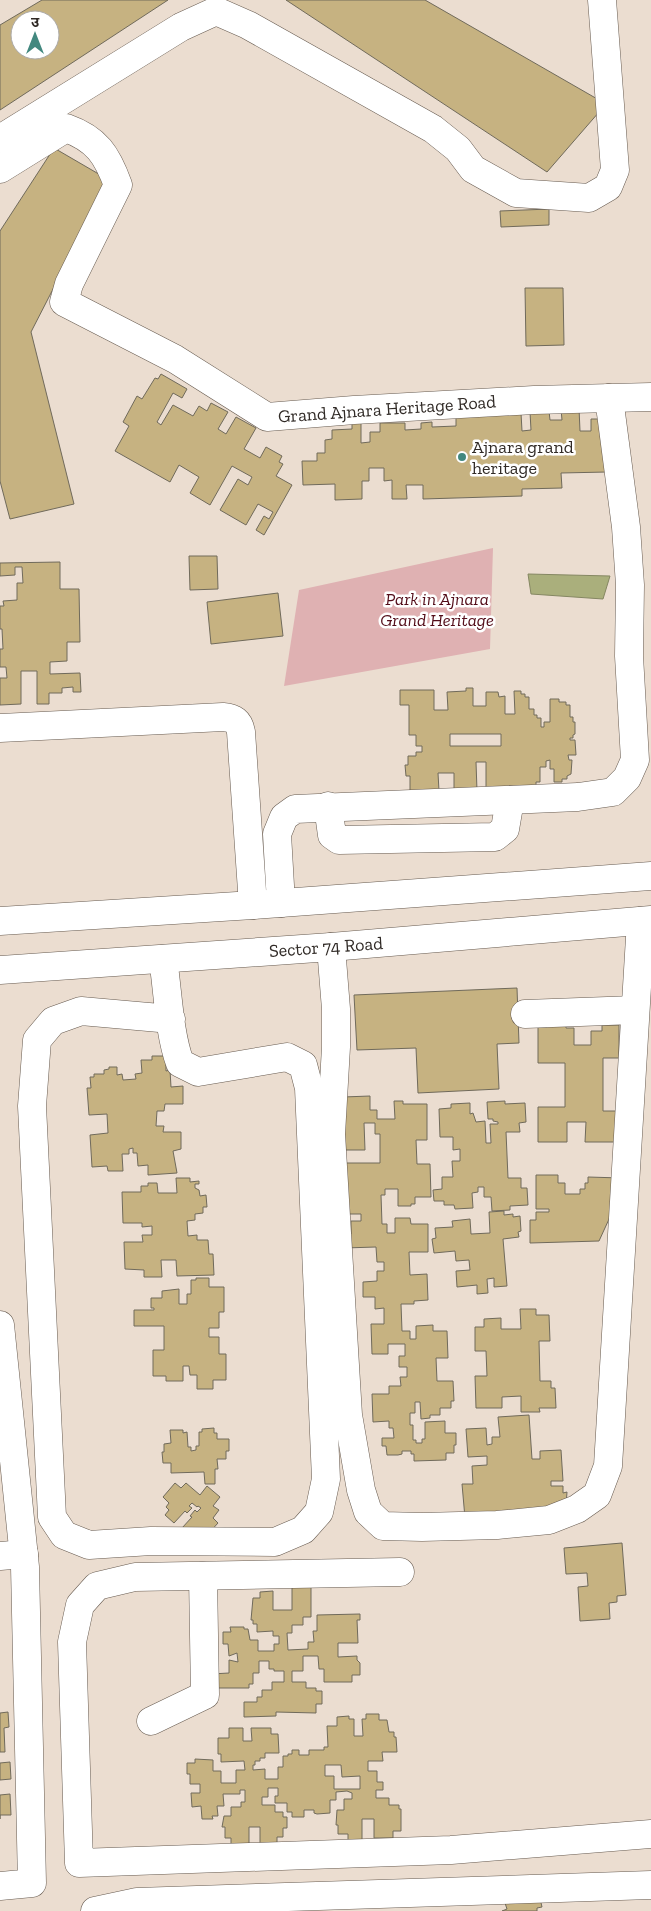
<svg xmlns="http://www.w3.org/2000/svg" width="651" height="1911" font-family="'Zilla Slab','Noto Sans Devanagari',serif">
	<rect width="100%" height="100%" fill="#ebddd0"/>
	<path fill="#dfb1b2" d="M493,548L490,649L284,686L299,590Z"/>
	<path fill="#aaaf7c" stroke="#858762" d="M528,574L610,576L603,599L531,594Z"/>
	<g fill="#c6b281" stroke="#706a5b" fill-rule="evenodd">
		<path d="M42,0H168L0,110V25ZM20,20H50V50H20Z"/>
		<path d="M286,0H425L606,104L547,172Z"/>
		<path d="M54,148L109,180L31,332L74,504L10,519L0,481V231Z"/>
		<path d="M549,209V225L501,227L500,211Z"/>
		<path d="M525,288H563L564,345L526,346Z"/>
		<path d="M161,374L187,389L182,398L173,393L157,422L161,425L173,405L193,416L199,406L207,411L211,403L228,412L218,429L226,434L236,417L256,428L244,449L260,458L266,447L282,456L279,462L283,464L276,476L292,485L264,535L256,530L264,516L269,519L273,512L258,504L246,525L220,510L238,479L248,485L252,477L232,466L210,505L190,493L199,477L179,465L170,482L115,451L129,426L123,422L137,396L142,399L155,378L158,379Z"/>
		<path d="M579,408L580,431H591V419H605L607,472L561,473L562,488L522,489V496L423,499V485H406L407,499H392V480L384,481V468H369V481H362V499L335,500V484L303,485L302,461H317V453H325V440L332,439V430L352,429V418H361V443L370,442V432H380V423H405V430L421,429V423L432,422V427L456,426V415L521,413L522,431L531,430L530,412L549,411L550,420H562L561,409Z"/>
		<path d="M189,556H217L218,589L190,590Z"/>
		<path d="M60,562V589H79L80,642H67V661L50,662V674L80,673L81,692H73V687L62,688V693H49V704H37V671H21V704L0,705V678H7L6,667H0V649H3L2,629H0V606H4L3,601L17,600V583H23L22,567H15V575L0,576V563Z"/>
		<path d="M278,593L283,636L211,644L207,602Z"/>
		<path d="M466,688H473V706H486V692H498L499,697L505,696V714H515L514,691H521V694H525V697H529V709H534V715H537V718H541V727H544V722H550V699H559V702H566V705H570V717H573V722H575V734L573,735V738H570V740H575L576,755H568L569,760H572L571,774L567,776V779H562V782H554V769H550V760L546,761V767H540V782H536V790H486V762H476L477,791H454V773H438L439,791L410,792V776H406L405,765H408V756H416V752H422V746H416V735H409V705H400V690H434V710H448L447,692L466,691ZM450,734H501V746H450Z"/>
		<path d="M517,988L519,1043L497,1044L499,1089L418,1093L416,1048L357,1050L354,995Z"/>
		<path d="M547,1021H566V1028H574V1045H591V1031H602V1025H619V1058H603V1111H619V1142H585L586,1122H567V1142H538V1107H565V1063H538V1027H547Z"/>
		<path d="M152,1056H166V1071L170,1070L171,1087L183,1086V1104H165L164,1111H157L156,1126H164L163,1132H181V1149L173,1151L177,1173L148,1175V1165L138,1166L137,1153H133V1148L129,1149V1154H122L123,1171H108L107,1166L92,1167L90,1135L108,1133L107,1114L89,1115L87,1088H91L90,1077H94V1074H104V1070L109,1069V1067H117V1075L122,1074L123,1080L136,1079L135,1074L142,1073L141,1060H152Z"/>
		<path d="M370,1096V1110H377V1119H395L394,1101H403V1104H427V1140H416L417,1164H430L431,1197H415V1204H411V1206H398V1189H385V1195H381L382,1224H387V1233H395V1218H410L411,1224H428V1252H409L410,1275L427,1274L428,1300L414,1301V1304H401L402,1331H410V1339H416V1326L433,1325V1331H447L448,1358H436L437,1381H453L454,1401H451V1408H440V1415H430V1418L421,1419L420,1402H415V1413H410V1425H413V1440H416V1443H422V1439H425V1422L445,1421V1433H456V1445H454V1453H446V1460L414,1461V1454H411V1451H402V1454L398,1455H387L386,1446H382V1438H394L393,1428H389V1421L373,1422L372,1394H389V1386H401L400,1377H407V1367H399V1356H405V1344H388V1354H372L371,1324H384V1308L375,1309V1297H363V1282L377,1281V1271H384V1262H377L376,1247L344,1248V1234H351V1221H361V1214H342V1163H380V1134H375V1123H364L365,1150H339L343,1097Z"/>
		<path d="M505,1101V1104L525,1103L526,1122L519,1123L520,1132H506L508,1178H521V1188H527L528,1205L510,1206V1210L492,1211L491,1197H484V1187H478V1192L472,1193L473,1208L455,1209L454,1205H444V1201H434L433,1190L442,1189V1177H453L452,1161H460V1149L453,1150V1137H440L439,1109L451,1108V1104L470,1103V1114L473,1113L476,1122L485,1121L486,1143H491L490,1124H498V1122L493,1121V1119H488L487,1102Z"/>
		<path d="M536,1175H558V1183H565V1194H580V1189H585V1183H588V1177L621,1178L615,1206L599,1241L530,1243V1220H536V1212H549V1209H536Z"/>
		<path d="M176,1178H190V1182L199,1181V1184H195V1188L199,1190L200,1196L206,1195L207,1207H203V1213L195,1214V1220L187,1221L188,1236L197,1235V1240H208L209,1254H213L214,1275L177,1276L176,1260H161L162,1277H144V1270L125,1269L124,1242H143L142,1235H152V1226L142,1227V1223H123L122,1192H141V1186H148V1183H157L158,1193H177Z"/>
		<path d="M504,1211V1215L513,1214V1217L520,1216L521,1231L518,1232L519,1237L503,1239L507,1286L494,1287V1278L487,1279L488,1293L477,1294V1285L457,1287L456,1271L470,1270L469,1260L456,1261L455,1251L434,1253L432,1239L436,1238L435,1228L453,1227L452,1221L470,1219L471,1234L490,1233L489,1212Z"/>
		<path d="M196,1278H209V1287H224V1312H219V1328H209V1337H219V1354H226V1380H213V1389H197V1375H190L189,1366H183V1381H166V1376H153V1350H164V1326H134V1310H154V1308H151V1298H162V1291L179,1289V1304H187V1294H191V1280H196Z"/>
		<path d="M520,1309H536V1315H549L550,1341H539L540,1381H551V1388H555L556,1408H539L540,1412H521V1396L502,1397V1408H476L475,1376H487L486,1351H475V1327H484V1319L501,1318V1329H521Z"/>
		<path d="M529,1415L532,1459H540V1451L561,1450L563,1481H551V1486H563V1493L567,1492L566,1506L465,1518L462,1484H473L472,1466L487,1465V1456L468,1457L466,1429L486,1428L487,1445L492,1444V1437H500L498,1417Z"/>
		<path d="M214,1428V1433H217V1439H229V1451H226V1459H217L218,1469H215V1484H205L204,1472L171,1473V1463H163L162,1452H164V1444L171,1443L170,1430H183V1433L187,1432L188,1447H191V1451L196,1450V1446H199V1432H202V1429Z"/>
		<path d="M175,1483L181,1488L186,1483L200,1495L207,1486L220,1497L213,1506L219,1510L213,1518L218,1523L208,1534L182,1528L192,1517L190,1516L195,1510L197,1512L201,1508L198,1506L197,1507L192,1503L189,1506L192,1508L187,1513L185,1511L174,1523L165,1515L169,1510L166,1507L169,1503L163,1497Z"/>
		<path d="M622,1543L626,1595L617,1596V1602L609,1603L610,1619L580,1621L578,1587L588,1586L587,1573L566,1574L564,1548Z"/>
		<path d="M292,1587H311V1617H303V1625H292V1633H287L288,1650L308,1649V1642H314L313,1631H317V1615L360,1614V1620H357L358,1643H338V1657L357,1656V1660L360,1663V1675H352V1682H324V1669H319L318,1656H303V1671H292V1682H306V1688H316V1691H322V1704H316V1713L276,1712V1716L244,1717V1702H257V1697H262V1690H272V1682H284V1671H274V1669H269V1661H259V1673H253V1684H249V1688H211V1674L229,1673V1660L238,1662L237,1653L229,1656L228,1644H223V1632H231L230,1627H244V1629H248L250,1640H258V1651H274V1644H279V1636H273V1631L257,1632V1624H253V1620H251L253,1598H260V1592L273,1591V1610H292Z"/>
		<path d="M8,1712L9,1727L4,1728L5,1752H0V1713Z"/>
		<path d="M366,1714H379V1720H387L389,1732H394V1737H396L397,1752H382L383,1761H368V1771H377V1782H383V1790H376V1798H389V1805H399V1809H401V1831H393V1838H374V1819H362V1840L348,1841V1834H338V1825H336L337,1810H344V1799H352V1793L347,1791L336,1792V1800H330V1813L317,1814L314,1813V1810H304V1817H292V1812H287V1803H275V1796H278V1788H268V1797H262V1805H275V1812H283V1817H287V1828H283V1837H277V1843L260,1852V1827H249V1852L231,1847V1838H225V1827H222L224,1816H231V1807H241V1802H245V1790H240V1794H223L224,1806H217L218,1816H212L213,1819H202L201,1806L192,1807L191,1793H200V1784H190V1774H187V1763H195V1759L213,1760V1771H221V1783H236V1770H245L244,1761L221,1762V1754H218V1738H229V1728H243V1741H252L251,1728H271V1734H278L279,1753H265V1758H260V1761H255V1765H253V1770L265,1769V1779H278V1767H283V1756H288V1754H292V1750H299V1755H309V1750H324V1747H328L327,1726H337V1717L349,1716V1719H354V1736H363L362,1719H366ZM325,1765H341L342,1777L360,1776V1789H334V1776H325Z"/>
		<path d="M10,1762L11,1779L0,1780V1763Z"/>
		<path d="M10,1794L11,1815H0V1819V1795Z"/>
		<path d="M539,1894L542,1907L537,1908V1911H502L507,1909L505,1903Z"/>
	</g>
	<g fill="none" stroke-linecap="round" stroke-linejoin="round">
		<defs>
			<g id="minor">
				<path d="M0,139L181,27L216,11L248,25L433,129L458,149L473,169L516,193L589,198L608,187L615,170L602,0"/>
				<path d="M0,169L66,128C97,139 107,155 118,185L69,284L64,302L175,359L267,417L354,410L534,400L651,397"/>
				<path d="M0,728L223,717C234,718 239,721 241,732L253,905"/>
				<path d="M328,806L332,835L339,840L495,837L505,829L510,800"/>
				<path d="M281,903L277,834L284,817L295,809L578,797L613,792L627,778L635,760L629,656L630,585L626,527L609,398"/>
				<path d="M0,921L253,905L651,876"/>
				<path d="M331,947L336,1009V1047L331,1134L348,1415L361,1490L368,1512L383,1526L422,1527L497,1525L549,1520L577,1509L597,1495L608,1466L641,921"/>
				<path d="M163,959C168,992 169,1033 180,1063L198,1072L287,1057L303,1065L309,1088L326,1479L319,1512L303,1530L275,1542L151,1541L89,1545L64,1535L52,1517L32,1106L37,1040L53,1021L81,1011L171,1019"/>
				<path d="M0,970L331,947L651,920"/>
				<path d="M525,1014L635,1010"/>
				<path d="M0,1325L25,1567L32,1883L0,1886"/>
				<path d="M0,1556L24,1554"/>
				<path d="M400,1572L135,1577L97,1586L80,1605L72,1642L79,1863L451,1850L651,1834"/>
				<path d="M151,1721L205,1695L203,1576"/>
				<path d="M95,1911L137,1902L651,1885"/>
			</g>
		</defs>
		<use href="#minor" stroke="#675b50" stroke-width="29"/>
		<use href="#minor" stroke="#fff" stroke-width="28"/>
	</g>
	<circle fill="#42887f" stroke="#fff" stroke-width="2" cx="462" cy="457" r="5"/>
	<g text-anchor="middle" stroke-width="5" stroke-linejoin="round" paint-order="stroke">
		<g font-size="18" fill="#302a26" stroke="#fff">
			<text transform="translate(387 409) rotate(-4)" y="6">Grand Ajnara Heritage Road</text>
			<text transform="translate(326 947) rotate(-4)" y="6">Sector 74 Road</text>
		</g>
		<g font-size="18" fill="#302a26" stroke="#fff" text-anchor="start">
			<text x="472" y="453">Ajnara grand<tspan x="472" dy="21">heritage</tspan></text>
		</g>
		<g font-size="18" font-style="italic" fill="#530d19" stroke="#fff">
			<text x="437" y="605">Park in Ajnara<tspan x="437" dy="21">Grand Heritage</tspan></text>
		</g>
	</g>
	<g transform="translate(35 35)"><circle r="24" fill="#ffffff" stroke="#acaaa8"/>
	<path d="M0-4L9 19L0 12L-9 19Z" fill="#42887f"/>
	<text y="-8" font-size="14" font-weight="bold" text-anchor="middle" fill="#302a26">उ</text>
	</g>
</svg>
